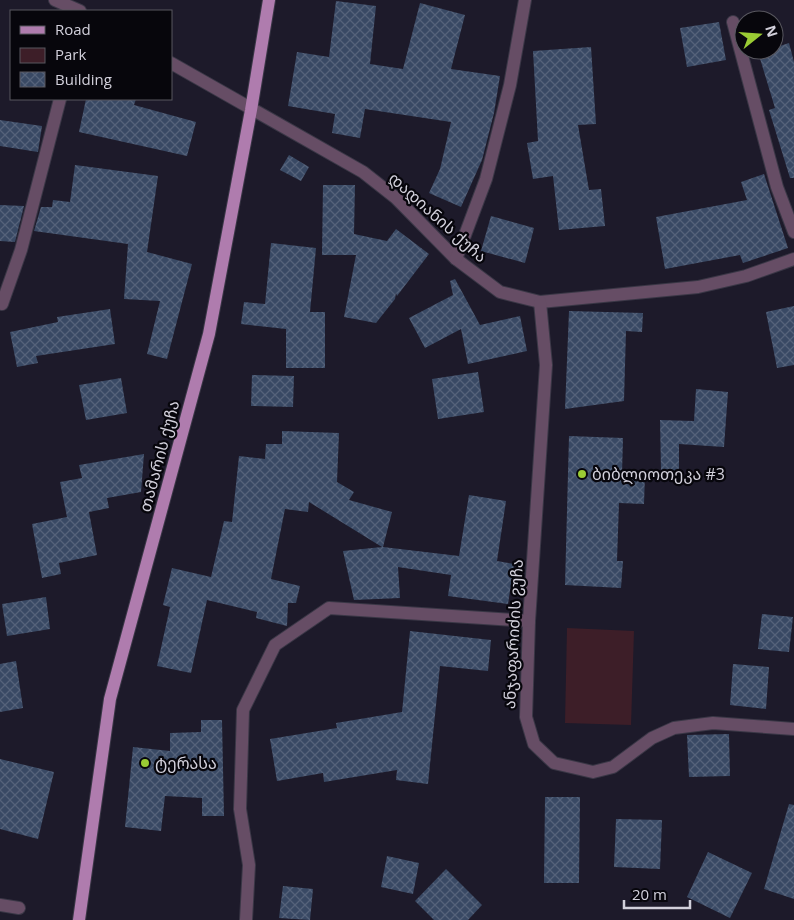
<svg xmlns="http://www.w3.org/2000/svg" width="794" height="920" font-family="'Open Sans','Noto Sans Georgian',sans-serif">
	<defs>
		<pattern id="building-cross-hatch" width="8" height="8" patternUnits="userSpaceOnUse" patternTransform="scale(1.25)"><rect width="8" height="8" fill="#394964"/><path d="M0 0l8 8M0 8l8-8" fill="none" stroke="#55627a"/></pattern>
	</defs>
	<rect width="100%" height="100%" fill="#1d1a2a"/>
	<path fill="#3d1e28" d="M567,628L634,631L631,725L565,723Z"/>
	<g fill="url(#building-cross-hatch)">
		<path d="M336,1L376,6L370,64L403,69L420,3L465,15L451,69L500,76L494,113L482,160L461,207L429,193L440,169L451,122L365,109L360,138L332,133L335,114L288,106L297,52L329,57Z"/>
		<path d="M719,22L726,60L687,67L680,28Z"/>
		<path d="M789,43L794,62V178H790L769,110L775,108L758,52L774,50V48Z"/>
		<path d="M591,47L596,124L578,125L589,190L601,189L605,226L559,230L553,176L533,179L527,143L538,141L533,51Z"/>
		<path d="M86,99H136L134,105L196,122L187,156L79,132Z"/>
		<path d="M0,120L42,126L38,152L0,146Z"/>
		<path d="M289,155L309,167L301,181L280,170Z"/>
		<path d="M75,165L158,176L147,252L192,264L167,359L147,354L160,301L124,299L128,244L34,231L41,207H52L53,200L70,202Z"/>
		<path d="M764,174L788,248L743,263L740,255L665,269L656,217L747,200L741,182Z"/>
		<path d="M323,185H355L354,234L387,241L396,229L429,254L397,296L396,293L395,299L376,323L344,317L356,255H322Z"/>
		<path d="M0,205L24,206L15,242L0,241Z"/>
		<path d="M491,216L534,228L525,263L481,251Z"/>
		<path d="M271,243L316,248L310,312H325V368H286V329L241,324L244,302L265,304Z"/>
		<path d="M455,279L480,325L520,316L527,351L468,364L461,329L425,348L409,318L453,295L450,281Z"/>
		<path d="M794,306V365L777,368L766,312Z"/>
		<path d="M110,309L115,344L36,356L38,363L17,367L10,332L58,322L57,317Z"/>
		<path d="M569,311L643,313L642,332L626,331L624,401L565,409Z"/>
		<path d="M478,372L484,412L438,419L432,379Z"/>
		<path d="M252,375L294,376L293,407L251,406Z"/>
		<path d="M121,378L127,413L86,420L79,385Z"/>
		<path d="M696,389L728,392L724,447L679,444V472H661L660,420L694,421Z"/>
		<path d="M282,431L339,433L337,482L354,492L349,500L392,512L383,547L459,556L469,495L506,501L497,561L514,564L508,604L448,596L451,575L398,567L400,598L354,600L343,551L382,547L309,502L308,512L285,509L271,579L300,586L296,603H288L287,626L256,618L257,612L207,600L191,673L157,666L170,607L163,605L172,568L211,577L224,521L232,522L239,456L265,459L266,444H282Z"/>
		<path d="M569,436L623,438L622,474L645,475L644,504L619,503L617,561H623L621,588L565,585Z"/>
		<path d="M144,454L141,492L107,498L109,508L89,512L97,555L59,563L61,574L42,578L32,524L67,517L60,482L82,478L79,465Z"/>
		<path d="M46,597L50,629L7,636L2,604Z"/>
		<path d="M762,614L793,617L789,652L758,649Z"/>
		<path d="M410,631L491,640L488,671L440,666L428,784L396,780L397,770L324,782L323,773L277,781L270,739L337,728L336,723L402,712Z"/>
		<path d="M16,661L23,708L0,712V664Z"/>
		<path d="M733,664L769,667L766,709L730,705Z"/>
		<path d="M201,720H222L224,816H202V798L165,796L161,831L125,827L133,747L170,751V733L201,732Z"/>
		<path d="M729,734L730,776L689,777L687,735Z"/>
		<path d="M0,759L54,772L38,839L0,829Z"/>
		<path d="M545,797H580L579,883H544Z"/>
		<path d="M789,804L794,805V899L764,889Z"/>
		<path d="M616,819L662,820L660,869L614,867Z"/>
		<path d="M708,852L752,873L730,918L687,897Z"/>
		<path d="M387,856L419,863L413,894L381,887Z"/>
		<path d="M446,869L482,905L468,920H434L415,901Z"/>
		<path d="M283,886L313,889L310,920L279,918Z"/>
	</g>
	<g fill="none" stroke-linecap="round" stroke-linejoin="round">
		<defs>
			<g id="minor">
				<path d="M55,0L80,11"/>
				<path d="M733,22L777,187L794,232"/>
				<path d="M171,63L363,172L396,198L456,259L500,292L540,302L698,287L746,276L794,259"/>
				<path d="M456,259L486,179L510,85L525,0"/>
				<path d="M540,302L546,365L529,621L526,717L534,744L554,763L593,772L613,767L652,738L674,728L713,723L794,729"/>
				<path d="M2,304L21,250L60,99"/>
				<path d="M0,905L19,908"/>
				<path d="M246,920L249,865L240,809L243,710L275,645L329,608L529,621"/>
			</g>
			<path id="major" d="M79,920L110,699L209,334L251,110L269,0"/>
		</defs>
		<use href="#minor" stroke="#3a3746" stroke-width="14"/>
		<use href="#major" stroke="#3a3746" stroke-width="14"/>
		<use href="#minor" stroke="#664d65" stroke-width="12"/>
		<use href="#major" stroke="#af7cae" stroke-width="12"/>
	</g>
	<g fill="#9acb34" stroke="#07060c" stroke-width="2">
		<circle cx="582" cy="474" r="5"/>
		<circle cx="145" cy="763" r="5"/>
	</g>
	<g text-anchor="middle" stroke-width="4.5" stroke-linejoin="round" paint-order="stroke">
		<g font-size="16" fill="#d2d0db" stroke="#07060c">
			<text transform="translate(438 217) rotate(42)" y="6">დადიანის ქუჩა</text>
			<text transform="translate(159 456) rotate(-75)" y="6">თამარის ქუჩა</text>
			<text transform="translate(513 634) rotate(-87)" y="6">ანჯაფარიძის ჷუჩა</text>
		</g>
		<g font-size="16" fill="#d2d0db" stroke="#07060c" text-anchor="start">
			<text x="592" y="480">ბიბლიოთეკა #3</text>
			<text x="155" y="769">ტერასა</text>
		</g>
	</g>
	<rect x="10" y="10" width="162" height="90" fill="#07060c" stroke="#58575f"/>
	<rect x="20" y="26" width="25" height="8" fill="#af7cae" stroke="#58575f"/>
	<text x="55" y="35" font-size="15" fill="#d2d0db">Road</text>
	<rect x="20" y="48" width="25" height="15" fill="#3d1e28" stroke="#58575f"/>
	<text x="55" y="60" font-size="15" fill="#d2d0db">Park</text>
	<rect x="20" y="72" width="25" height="15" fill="url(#building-cross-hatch)" stroke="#58575f"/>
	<text x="55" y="85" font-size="15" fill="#d2d0db">Building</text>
	<g transform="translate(759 35) rotate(73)"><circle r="24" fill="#07060c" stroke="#58575f"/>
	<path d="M0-4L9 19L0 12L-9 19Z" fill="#9acb34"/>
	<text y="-8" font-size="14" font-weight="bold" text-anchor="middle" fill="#d2d0db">N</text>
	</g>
	<path d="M624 900v8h66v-8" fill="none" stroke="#d2d0db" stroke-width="2.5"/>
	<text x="632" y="900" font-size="15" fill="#d2d0db" stroke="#07060c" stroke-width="4" paint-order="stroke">20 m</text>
</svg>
